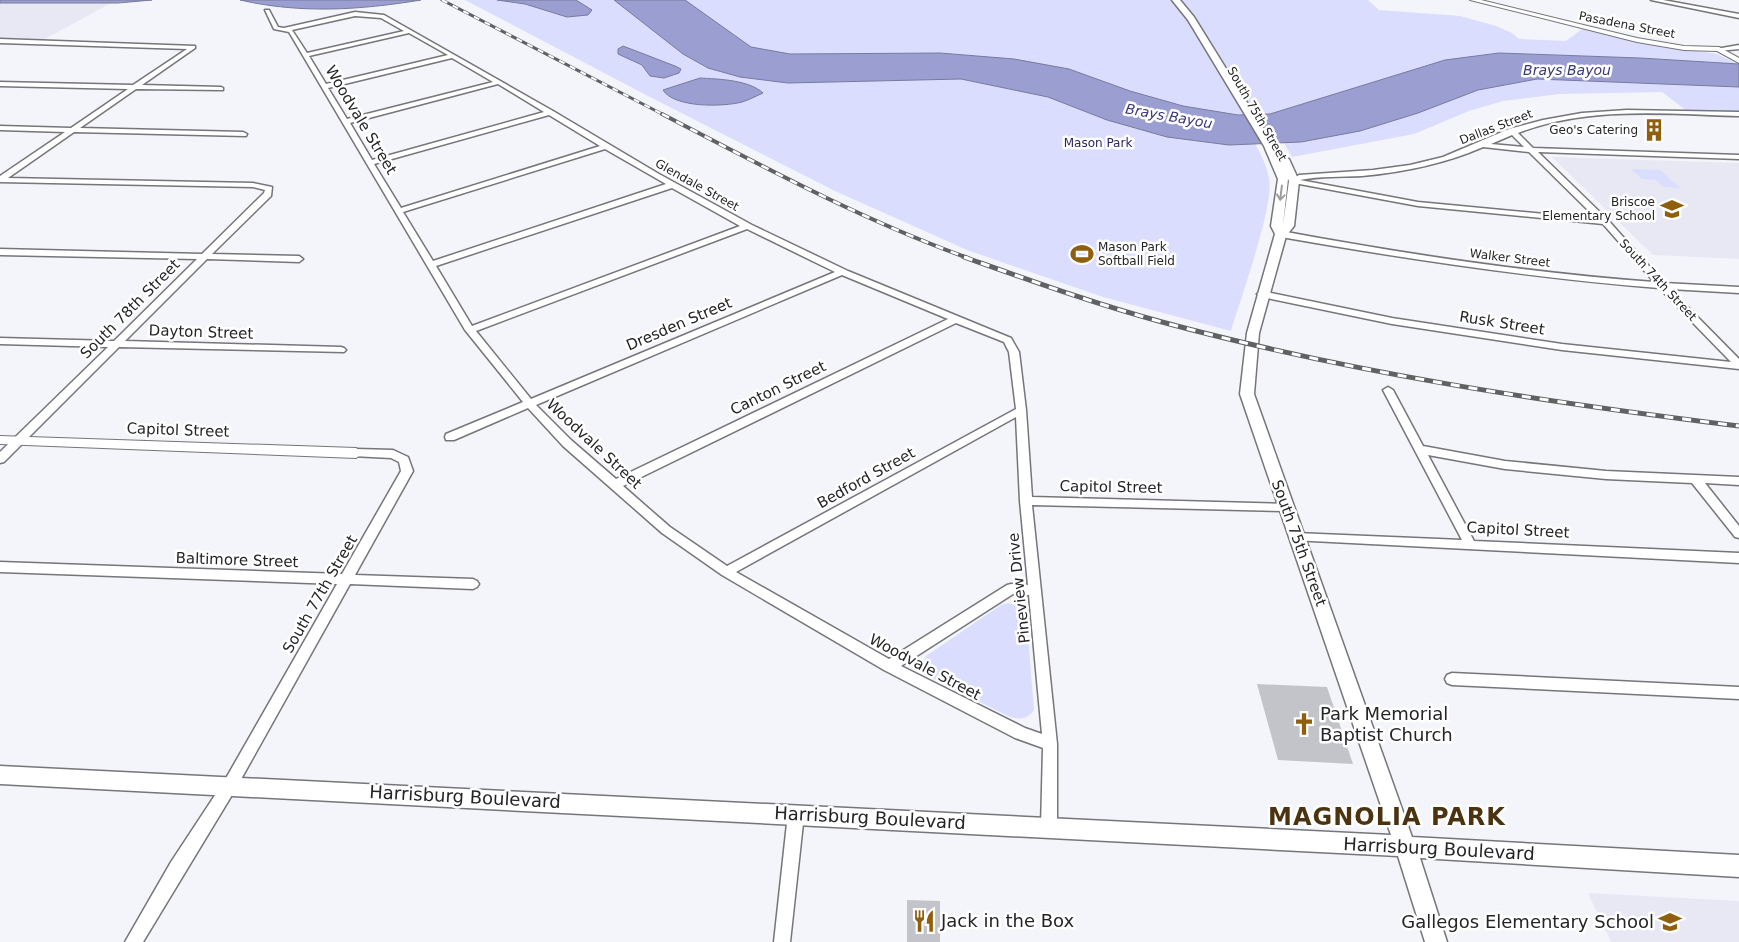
<svg xmlns="http://www.w3.org/2000/svg" width="1739" height="942" font-family="'DejaVu Sans',sans-serif">
	<rect width="100%" height="100%" fill="#f4f5fa"/>
	<g fill="#e7e8f4">
		<path d="M0,3H111L45,39L0,38Z"/>
		<path d="M1552,157L1739,163V259L1653,255Z"/>
		<path d="M1588,893L1739,901V942H1611Z"/>
	</g>
	<g fill="#daddfd">
		<path d="M465,0H1368L1379,10L1460,16L1496,26L1512,33L1519,39L1566,41L1582,29L1646,43L1717,54L1739,65V113L1687,111L1662,92L1559,94L1503,101L1469,111L1414,134L1292,157L1284,143L1238,115C1249,134 1265,156 1269,178C1275,204 1240,300 1231,331L1103,297L967,250L835,191L646,95Z"/>
		<path d="M1631,169L1660,170L1680,188L1664,187L1656,180L1642,179Z"/>
		<path d="M1008,603L1020,607L1026,612L1034,710C1028,719 1020,720 1010,717L930,677L925,674L922,665L926,656L1001,605Z"/>
	</g>
	<g fill="#9b9ed1" stroke="#787a9e">
		<path d="M0,0H152L118,3H0Z"/>
		<path d="M240,0H421C360,10 301,14 240,0Z"/>
		<path d="M497,0H576L592,10L588,15L567,17L525,4Z"/>
		<path d="M614,0H685L751,47L790,54L940,53L1014,59L1069,69L1130,91L1183,106L1238,115L1270,114L1445,60L1499,53L1640,58L1739,64V87L1537,79L1478,90L1418,113L1360,131L1301,142L1229,145L1167,137L1107,120L1048,97L961,79L788,83L740,77L708,68L683,54Z"/>
		<path d="M623,46L675,66L681,69L679,73L664,78L650,76L642,65L618,54V49Z"/>
		<path d="M700,78C719,79 749,80 763,93C756,96 749,100 742,102C723,107 674,108 663,90Z"/>
	</g>
	<g fill="#c3c4c9">
		<path d="M1257,684L1327,687L1353,764L1278,760Z"/>
		<path d="M907,900L940,901V942H907Z"/>
	</g>
	<g fill="none" stroke-linecap="round" stroke-linejoin="round">
		<defs>
			<g id="minor">
				<path d="M1651,0H1663L1739,14V18Z"/>
				<path d="M265,10H269L278,27L284,28L355,12L384,15L553,111L659,174L752,225L848,271L1011,338L1019,352L1026,410L1032,497L1289,504L1291,507L1289,510L1285,511L1032,505L1057,744V827L1055,832L1049,834L1043,832L1041,827L1043,748L1015,738L884,670L722,575L662,533L563,446L528,408L454,440H446L445,437L446,434L523,402L465,330L289,32L274,29ZM355,16L381,18L404,31L307,53L292,30ZM409,33L448,55L326,84L309,56ZM452,58L493,82L347,119L328,88ZM498,84L544,112L372,160L350,123ZM549,115L600,146L401,208L374,164ZM605,149L666,184L433,261L403,212ZM672,188L740,226L472,326L436,266ZM747,229L835,272L531,399L476,331ZM842,275L948,319L616,479L571,440L536,405ZM956,323L1004,342L1009,352L1016,409L727,566L670,527L623,486ZM1016,417L1020,501L1028,585L1011,584L1007,585L889,659L736,572ZM1013,594L1029,595L1042,734L1025,728L901,666Z"/>
				<path d="M0,39L195,46V48L142,85L221,87L223,88V90L136,89L80,128L243,132L247,134L246,136L74,132L8,178L253,183L272,187L271,196L212,254L299,256L303,259L299,262L207,259L125,341L341,347L344,348L346,350L344,352L119,347L4,462L0,463V452L108,347L0,344V338L114,341L197,259L0,255V249L202,254L264,193L265,190L253,187L0,182V176L65,132L0,130V126L71,128L128,89L0,86V82L133,85L187,49L0,43Z"/>
				<path d="M1739,45V49L1719,51L1716,49Z"/>
				<path d="M1627,110L1739,112V116C1665,114 1588,106 1518,133L1533,148L1739,155V159L1538,152L1608,220L1664,283L1739,287V293L1670,289L1739,359V369L1562,350L1392,324L1262,297L1257,294L1262,291L1392,318L1562,344L1731,362L1659,288C1532,278 1406,259 1281,237L1277,234L1281,231C1405,254 1529,273 1654,282L1603,224L1418,206L1294,183L1290,181L1299,175L1373,170L1410,165L1443,157L1509,129L1543,120L1582,113ZM1512,135L1524,147L1491,144ZM1483,147L1529,152L1597,219L1418,202L1300,180C1320,176 1342,177 1362,176C1404,172 1444,164 1483,147Z"/>
				<path d="M1388,387L1393,390L1423,446L1505,461L1606,471L1739,477V485L1705,483L1739,526V538L1735,537L1692,483L1606,479L1505,469L1428,455L1474,541L1739,553V563L1292,540L1290,537L1292,534L1296,533L1462,540L1383,390Z"/>
				<path d="M356,449L393,450L408,457L413,471L355,575L473,579L477,581L479,584L477,587L473,589L350,584L235,790L143,942H125L171,862L225,780L337,584L0,572V562L342,574L401,471L399,462L391,458L352,456L350,453Z"/>
				<path d="M1452,673L1739,687V699L1452,685L1447,683L1445,679L1447,675Z"/>
				<path d="M796,807L801,809L804,814L790,942H774L788,814L791,809Z"/>
			</g>
			<g id="tertiary">
				<path d="M1470,0H1481L1637,38L1684,46L1719,47L1739,58V63L1717,51L1684,50L1637,42Z"/>
				<path d="M0,436L356,448L363,453L356,458L0,444Z"/>
			</g>
			<path id="secondary" d="M1172,0H1180L1194,17L1274,146L1280,161L1289,159L1299,181L1294,226L1286,236L1259,333L1254,394L1412,837L1739,855V877L1420,858L1447,942H1425L1398,856L0,784V766L1391,835L1240,394L1247,333L1275,234L1271,226L1278,179L1264,146L1188,20ZM1288,179L1289,181L1283,225Z"/>
		</defs>
		<use href="#minor" stroke="#75757a" stroke-width="3"/>
		<use href="#tertiary" stroke="#75757a" stroke-width="2"/>
		<use href="#secondary" stroke="#75757a" stroke-width="3"/>
		<use href="#minor" fill="#fff" fill-rule="evenodd"/>
		<use href="#tertiary" fill="#fff" fill-rule="evenodd"/>
		<use href="#secondary" fill="#fff" fill-rule="evenodd"/>
		<defs>
			<path id="rail-far2" d="M442,0L664,115"/>
			<path id="rail-far1" d="M662,114C762,166 862,220 968,258"/>
			<path id="rail" d="M964,257C1029,280 1095,304 1162,322C1351,373 1545,402 1739,426"/>
		</defs>
		<use href="#rail-far2" stroke="#606164" stroke-width="3"/>
		<use href="#rail-far1" stroke="#606164" stroke-width="4"/>
		<use href="#rail" stroke="#606164" stroke-width="5"/>
		<use href="#rail-far2" stroke="#fff" stroke-width="2" stroke-dasharray="6" stroke-linecap="butt"/>
		<use href="#rail-far1" stroke="#fff" stroke-width="2.5" stroke-dasharray="8" stroke-linecap="butt"/>
		<use href="#rail" stroke="#fff" stroke-width="3" stroke-dasharray="9" stroke-linecap="butt"/>
	</g>
	<defs><path id="oneway-shaft" d="M-6 0H5M1.5-3L5.5 0L1.5 3" fill="none" stroke-width="1.6" stroke-linecap="round" stroke-linejoin="round" transform="scale(1.25)"/></defs>
	<use stroke="#9d9d9e" href="#oneway-shaft" transform="translate(1281 193) rotate(97)"/>
	<defs>
		<symbol id="building-bare" viewBox="-9 -9 18 18"><path d="M-4-6H4V6H1V3H-1V6H-4ZM-2.5-4.3h1.7v1.8h-1.7ZM.8-4.3h1.7v1.8H.8ZM-2.5-1h1.7V.8h-1.7ZM.8-1h1.7V.8H.8Z" fill="#905f0d" stroke="#fff" stroke-width="2.5" paint-order="stroke"/></symbol>
		<symbol id="school-bare" viewBox="-9 -9 18 18"><path d="M0-5L7-2L0 1L-7-2ZM-4 1L0 2.5L4 1V4Q0 6-4 4Z" fill="#905f0d" stroke="#fff" stroke-width="2.5" paint-order="stroke"/></symbol>
		<symbol id="stadium-bare" viewBox="-9 -9 18 18"><path d="M0-5a6.5 5 0 1 0 0 10a6.5 5 0 1 0 0-10ZM-3.5-1.8h7v3.6h-7Z" fill="#905f0d" stroke="#fff" stroke-width="2.5" paint-order="stroke"/></symbol>
		<symbol id="church-bare" viewBox="-9 -9 18 18"><path d="M-1.2-6h2.4v3.5h3.3v2.4h-3.3V6h-2.4V-.1h-3.3v-2.4h3.3Z" fill="#905f0d" stroke="#fff" stroke-width="2.5" paint-order="stroke"/></symbol>
		<symbol id="restaurant-bare" viewBox="-9 -9 18 18"><path d="M-5-6h1v4h1v-4h1v4h1v-4h1v5L-1.5 .5V6h-2V.5L-5-1ZM5-6V6H3V1.5H1.5Q1.5-4 5-6Z" fill="#905f0d" stroke="#fff" stroke-width="2.5" paint-order="stroke"/></symbol>
	</defs>
	<g fill-rule="evenodd">
		<use href="#building-bare" x="1638" y="114" width="32" height="32"/>
		<use href="#school-bare" x="1656" y="193" width="32" height="32"/>
		<use href="#stadium-bare" x="1066" y="238" width="32" height="32"/>
		<use href="#church-bare" x="1288" y="708" width="32" height="32"/>
		<use href="#restaurant-bare" x="908" y="905" width="32" height="32"/>
		<use href="#school-bare" x="1654" y="906" width="32" height="32"/>
	</g>
	<g text-anchor="middle" stroke-width="5" stroke-linejoin="round" paint-order="stroke">
		<g font-size="12" fill="#252527" stroke="#fff">
			<text transform="translate(1627 25) rotate(11)" y="4">Pasadena Street</text>
			<text transform="translate(1257 114) rotate(60)" y="4">South 75th Street</text>
			<text transform="translate(1496 127) rotate(-21)" y="4">Dallas Street</text>
			<text transform="translate(697 185) rotate(29)" y="4">Glendale Street</text>
			<text transform="translate(1510 258) rotate(7)" y="4">Walker Street</text>
			<text transform="translate(1658 280) rotate(47)" y="4">South 74th Street</text>
		</g>
		<g font-size="12" fill="#252527" stroke="#fff" text-anchor="end">
			<text x="1638" y="134">Geo's Catering</text>
			<text x="1655" y="206">Briscoe<tspan x="1655" dy="14">Elementary School</tspan></text>
			<text x="1098" y="251" text-anchor="start">Mason Park<tspan x="1098" dy="14">Softball Field</tspan></text>
		</g>
		<g font-size="12" fill="#2b2664" stroke="#fff">
			<text x="1098" y="147">Mason Park</text>
		</g>
		<g font-size="14" font-style="italic" fill="#3b3878" stroke="#fff">
			<text x="1567" y="75">Brays Bayou</text>
			<text transform="translate(1169 116) rotate(10)" y="5">Brays Bayou</text>
		</g>
		<g font-size="15" fill="#252527" stroke="#fff">
			<text transform="translate(361 120) rotate(59)" y="5">Woodvale Street</text>
			<text transform="translate(130 309) rotate(-45)" y="5">South 78th Street</text>
			<text transform="translate(1502 323) rotate(9)" y="5">Rusk Street</text>
			<text transform="translate(679 324) rotate(-23)" y="5">Dresden Street</text>
			<text transform="translate(201 332) rotate(2)" y="5">Dayton Street</text>
			<text transform="translate(778 388) rotate(-26)" y="5">Canton Street</text>
			<text transform="translate(178 430) rotate(2)" y="5">Capitol Street</text>
			<text transform="translate(594 444) rotate(43)" y="5">Woodvale Street</text>
			<text transform="translate(866 478) rotate(-29)" y="5">Bedford Street</text>
			<text transform="translate(1111 487) rotate(1)" y="5">Capitol Street</text>
			<text transform="translate(1518 530) rotate(3)" y="5">Capitol Street</text>
			<text transform="translate(1299 543) rotate(70)" y="5">South 75th Street</text>
			<text transform="translate(237 560) rotate(2)" y="5">Baltimore Street</text>
			<text transform="translate(1019 588) rotate(-96)" y="5">Pineview Drive</text>
			<text transform="translate(320 594) rotate(-60)" y="5">South 77th Street</text>
			<text transform="translate(925 667) rotate(28)" y="5">Woodvale Street</text>
		</g>
		<g font-size="18" fill="#252527" stroke="#fff" text-anchor="start">
			<text x="1320" y="720">Park Memorial<tspan x="1320" dy="21">Baptist Church</tspan></text>
			<text x="941" y="927">Jack in the Box</text>
			<text x="1654" y="928" text-anchor="end">Gallegos Elementary School</text>
		</g>
		<g font-size="18" fill="#252527" stroke="#fff">
			<text transform="translate(465 797) rotate(3)" y="6">Harrisburg Boulevard</text>
			<text transform="translate(870 818) rotate(3)" y="6">Harrisburg Boulevard</text>
			<text transform="translate(1439 849) rotate(3)" y="6">Harrisburg Boulevard</text>
		</g>
		<g font-size="24" font-weight="bold" letter-spacing="1" fill="#4b3310" stroke="#fff">
			<text x="1387" y="825">MAGNOLIA PARK</text>
		</g>
	</g>
</svg>
